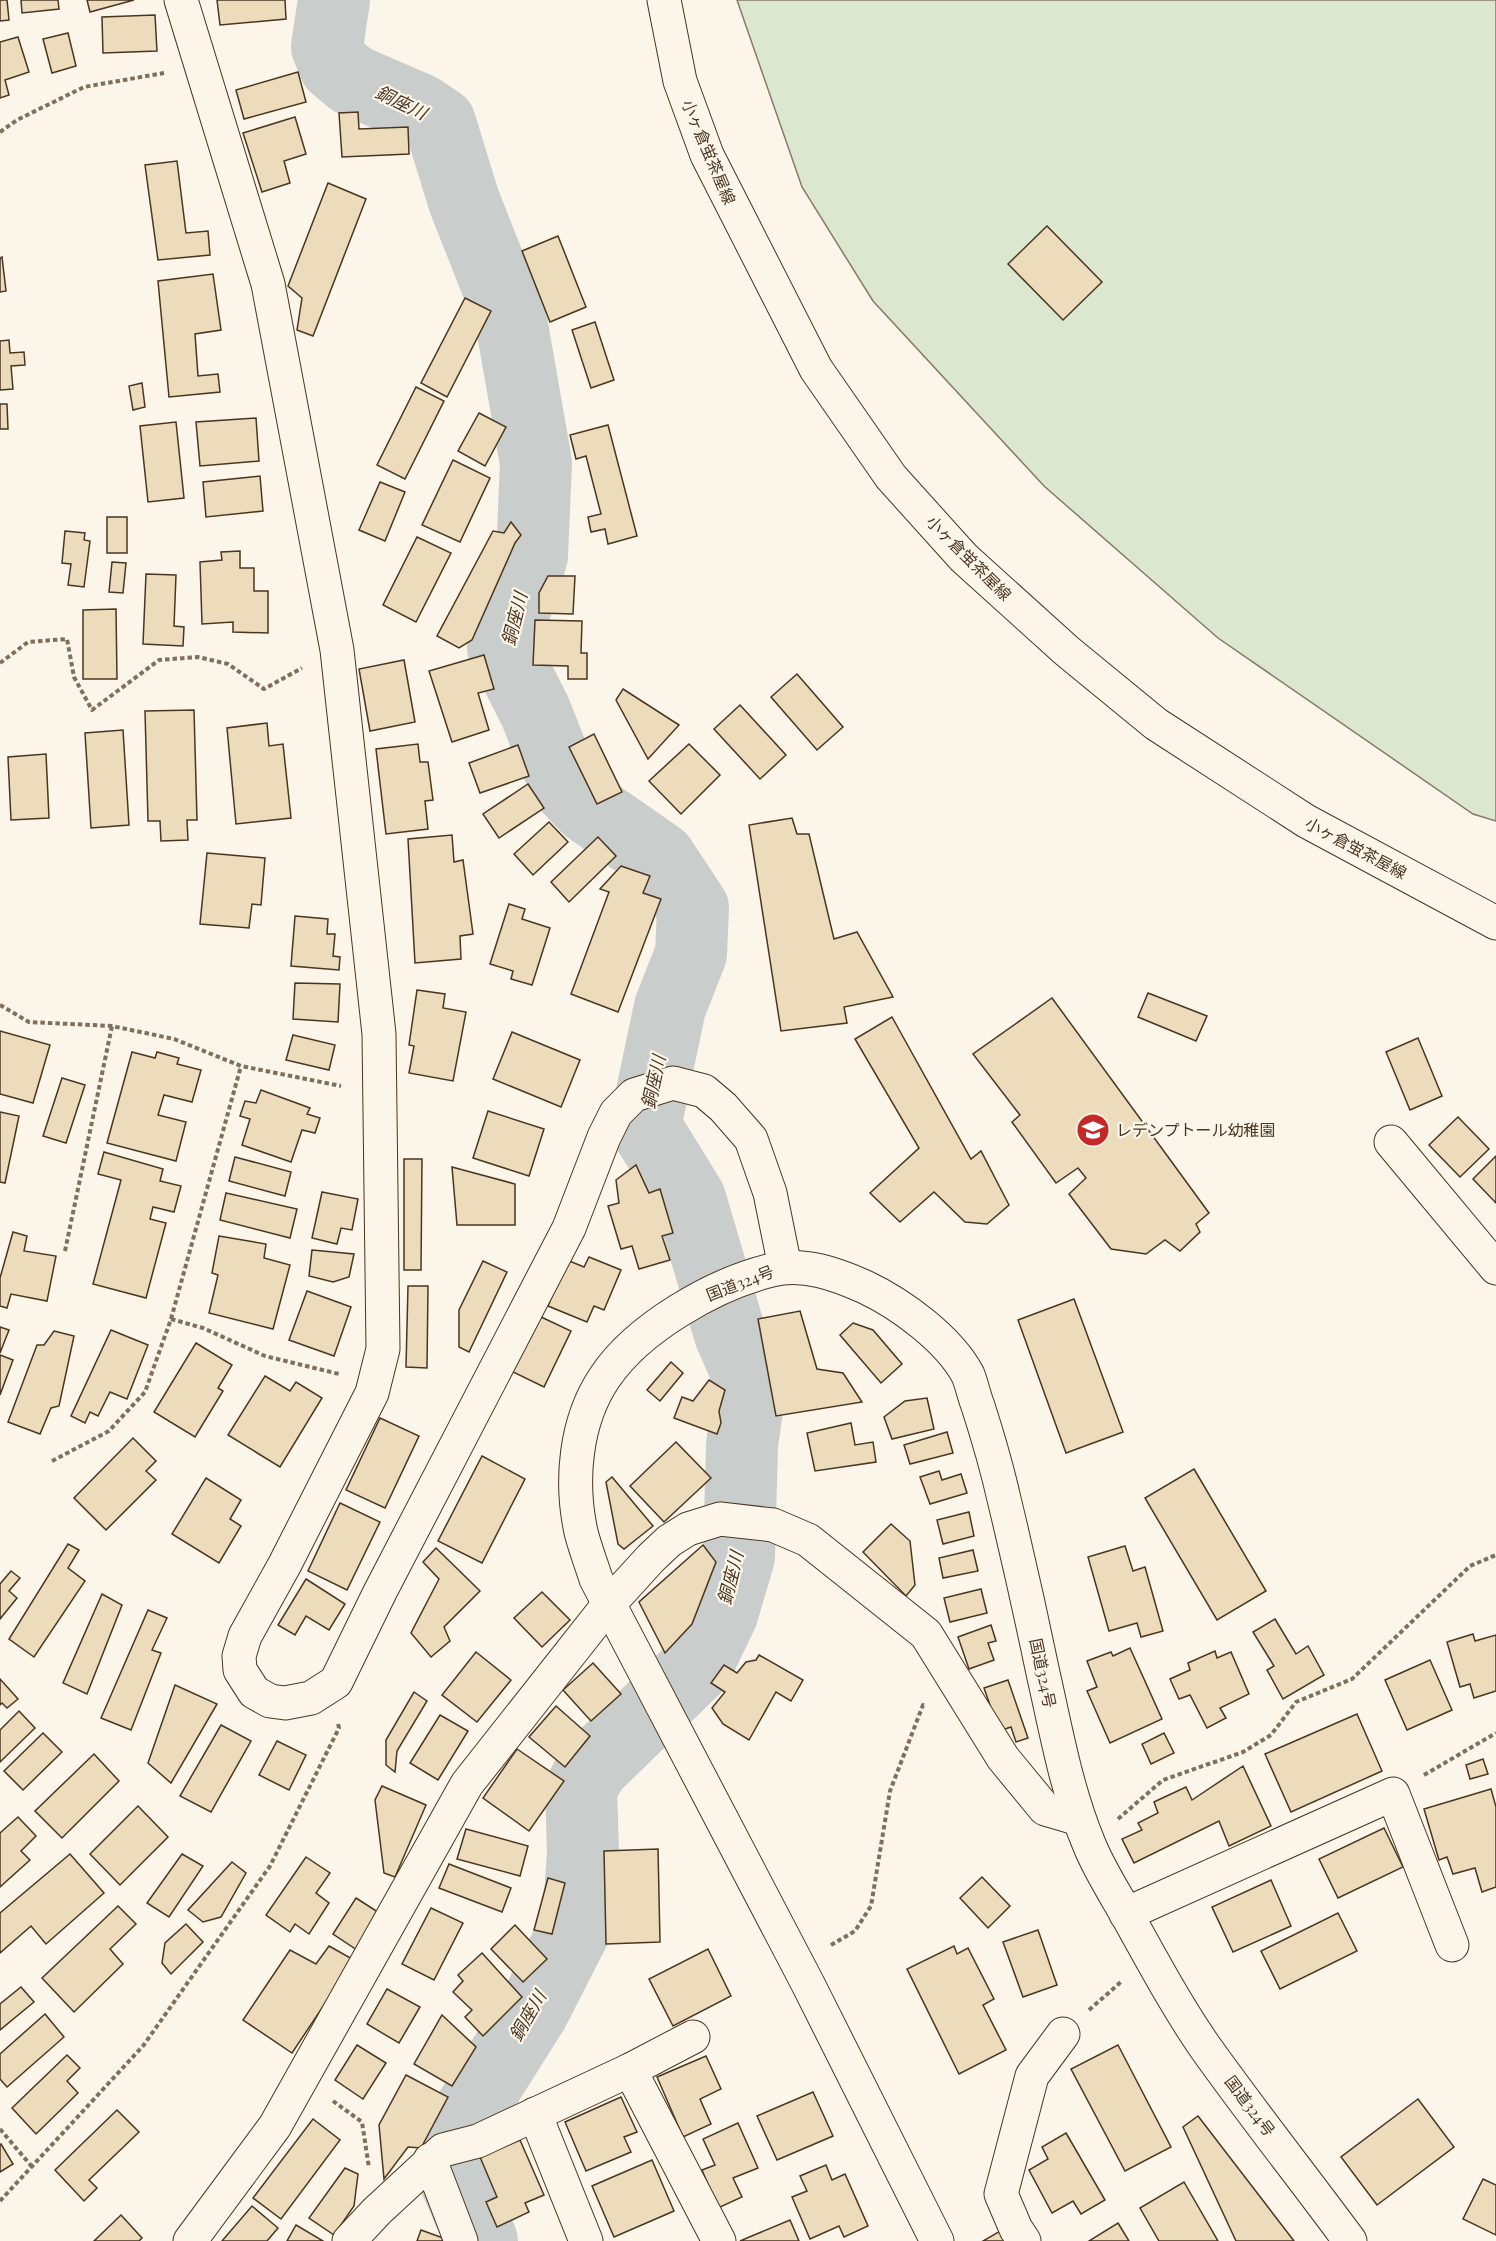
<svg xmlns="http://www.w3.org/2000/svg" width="1496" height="2241" font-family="'Playfair Display','Noto Sans JP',serif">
	<rect width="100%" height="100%" fill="#fbf6e9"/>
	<path fill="#dce7d0" stroke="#887966" stroke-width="1.5" d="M737,0H1496V821L1473,814L1218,638L1044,486L873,301L802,187Z"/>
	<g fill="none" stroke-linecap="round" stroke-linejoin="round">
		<path stroke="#c9cecd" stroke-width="72" d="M334,0L327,47L335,66L352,80L419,109L440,123L464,201L511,320L536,463L532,556L503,648L535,711L552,754L568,787L588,808L660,858L693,908L691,954L670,1007L645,1126L690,1199L730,1334L751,1382L742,1445L739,1557L722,1614L697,1666L593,1767L581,1788L583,1852L578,1923L533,2011L470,2111L450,2168L482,2241"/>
	</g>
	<g fill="#ecdcbc" stroke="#4a3520" stroke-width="1.5">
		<path d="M0,0H7L9,20L0,21Z"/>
		<path d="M21,0H58L59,9L22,13Z"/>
		<path d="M87,0H134L90,12Z"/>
		<path d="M217,0H285L286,19L220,25Z"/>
		<path d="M155,15L157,51L103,53L102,17Z"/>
		<path d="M68,33L76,66L52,73L43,39Z"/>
		<path d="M18,37L29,72L5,80L9,95L0,98V42Z"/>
		<path d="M298,72L306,102L244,119L236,90Z"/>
		<path d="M358,112L359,129L408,127L409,154L342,157L339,113Z"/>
		<path d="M295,117L306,154L284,161L290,183L262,192L243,133Z"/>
		<path d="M177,161L186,233L208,231L210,255L158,260L145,165Z"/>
		<path d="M328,183L366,199L313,336L297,330L302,298L288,286Z"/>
		<path d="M1047,226L1102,282L1063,320L1008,264Z"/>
		<path d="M558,236L586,307L550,322L522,251Z"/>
		<path d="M2,257L6,291L0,292V258Z"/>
		<path d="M213,274L221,330L195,334L198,376L218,374L220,392L169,397L158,281Z"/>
		<path d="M465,298L491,311L447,397L421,383Z"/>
		<path d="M595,322L614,380L591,388L572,330Z"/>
		<path d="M9,340L10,353L24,352L25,365L11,366L13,389L0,390V341Z"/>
		<path d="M142,383L145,407L133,410L129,386Z"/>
		<path d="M416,387L444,401L405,479L377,465Z"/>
		<path d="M0,404H7L8,429H0Z"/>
		<path d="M479,413L506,427L485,466L458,451Z"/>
		<path d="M256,418L259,461L200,466L196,422Z"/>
		<path d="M176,422L184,498L148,502L140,426Z"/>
		<path d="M608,425L637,536L608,544L605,529L591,532L588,517L601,514L586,456L576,459L570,435Z"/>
		<path d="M453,460L490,478L460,542L422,525Z"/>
		<path d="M260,476L263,511L206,517L203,482Z"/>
		<path d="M380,482L405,492L385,541L359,530Z"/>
		<rect x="107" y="517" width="20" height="36"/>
		<path d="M511,522L521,535L515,543L472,640L459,648L437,636L493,531L504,533Z"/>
		<path d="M65,531L85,533L84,540L90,541L84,587L68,585L71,564L62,563Z"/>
		<path d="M417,537L451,553L416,622L383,605Z"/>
		<path d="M240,551V568H254V591H268V633L233,632V622L202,624L200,562L222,560L221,552Z"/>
		<path d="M112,562L126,563L123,593L109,592Z"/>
		<path d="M146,574L176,575L174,626L184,627L183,646L143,644Z"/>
		<path d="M548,576H575L573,614L539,613V593Z"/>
		<path d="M116,609L117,679H83V610Z"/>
		<path d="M535,620L582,621L581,653H587V679H568V666L533,665Z"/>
		<path d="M484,655L494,689L478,693L489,730L452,742L429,671Z"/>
		<path d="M404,660L415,722L370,731L359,669Z"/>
		<path d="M797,674L843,727L817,750L771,697Z"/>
		<path d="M623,689L679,725L648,759L616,700Z"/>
		<path d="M740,705L786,755L760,779L714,729Z"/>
		<path d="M194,710L197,820H187L188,840L161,841L160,821H148L145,711Z"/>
		<path d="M267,723L269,746L283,744L291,818L236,824L227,728Z"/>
		<path d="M123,730L129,825L91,828L85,733Z"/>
		<path d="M594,734L622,792L597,804L569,747Z"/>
		<path d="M418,744L420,762H428L433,800L425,801L428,829L386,834L376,749Z"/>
		<path d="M689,744L720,775L681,814L649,781Z"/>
		<path d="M518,745L529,776L480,793L469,763Z"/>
		<path d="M46,754L49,818L11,820L8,757Z"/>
		<path d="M528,784L544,808L499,838L483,814Z"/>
		<path d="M792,818L797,834H809L834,939L857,932L893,997L844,1007L847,1023L781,1031L749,825Z"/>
		<path d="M549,822L568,842L533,875L514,854Z"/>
		<path d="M452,835L454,862L463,860L473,934L460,936L461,959L415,963L408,839Z"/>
		<path d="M598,837L616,856L569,902L551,882Z"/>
		<path d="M207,853L265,858L261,905L252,904L249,928L200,924Z"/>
		<path d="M621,866L650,876L643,893L661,899L618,1012L571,994L609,892L600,889Z"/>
		<path d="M509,904L525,909L522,919L550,928L532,985L511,979L513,971L490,964Z"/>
		<path d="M295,916L328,919L327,934H335L333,956L340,957L339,970L291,966Z"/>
		<path d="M295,983L340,984L338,1022L293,1019Z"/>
		<path d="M417,990L445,994L443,1008L466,1012L453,1081L409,1073L414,1046L409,1045Z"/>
		<path d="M1148,993L1207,1016L1196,1041L1138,1017Z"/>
		<path d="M1052,998L1209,1213L1196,1224L1200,1232L1180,1251L1165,1240L1146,1254L1111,1249L1069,1194L1086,1178L1078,1168L1056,1183L1012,1122L1020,1115L973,1054Z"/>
		<path d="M892,1017L971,1159L981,1151L1009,1205L987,1224L965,1222L934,1192L900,1222L870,1193L919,1148L855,1039Z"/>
		<path d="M0,1031L50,1045L33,1103L0,1094Z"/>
		<path d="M512,1032L580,1060L561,1107L493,1079Z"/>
		<path d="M293,1035L335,1045L329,1070L286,1060Z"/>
		<path d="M1418,1038L1442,1096L1410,1110L1386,1052Z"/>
		<path d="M132,1052L155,1058L157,1052L179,1058L177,1064L201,1070L192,1102L164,1095L158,1115L186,1122L176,1161L107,1143Z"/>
		<path d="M62,1078L85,1085L66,1143L43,1136Z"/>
		<path d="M261,1090L310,1108L307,1114L320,1118L315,1133L302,1130L291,1162L242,1145L250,1119L240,1116L245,1101L256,1103Z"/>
		<path d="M488,1111L544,1129L529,1176L473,1158Z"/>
		<path d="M0,1112L19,1116L5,1183L0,1182Z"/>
		<path d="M1458,1117L1489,1149L1460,1177L1429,1145Z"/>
		<path d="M104,1152L163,1169L160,1181L181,1186L174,1212L153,1207L150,1219L166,1223L146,1298L93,1284L121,1180L98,1174Z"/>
		<path d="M1496,1156V1203L1473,1179Z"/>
		<path d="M235,1157L291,1172L285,1196L229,1181Z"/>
		<path d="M404,1159H422L421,1270H404Z"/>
		<path d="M636,1165L649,1193L660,1189L673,1233L662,1236L670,1260L639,1269L632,1246L621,1249L608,1206L619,1203L616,1180Z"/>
		<path d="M452,1167L515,1184V1225H457Z"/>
		<path d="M322,1192L358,1199L352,1230L341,1228L337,1244L312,1238Z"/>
		<path d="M226,1193L297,1209L290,1238L220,1220Z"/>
		<path d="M13,1232L27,1236L24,1251L56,1256L47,1301L11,1294L7,1308L0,1306V1278Z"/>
		<path d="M219,1236L266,1244L264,1258L290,1265L273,1329L209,1313L218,1275L212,1273Z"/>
		<path d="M312,1250L354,1254L349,1277L333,1282L309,1276Z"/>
		<path d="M589,1257L621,1270L604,1310L594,1306L587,1322L548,1306L567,1260L584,1267Z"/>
		<path d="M483,1261L507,1272L469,1352L459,1347V1310Z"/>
		<path d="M408,1286H428L427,1368L406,1367Z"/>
		<path d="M307,1291L351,1307L334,1356L289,1340Z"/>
		<path d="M1074,1299L1123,1432L1066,1453L1018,1320Z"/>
		<path d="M800,1311L817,1369L843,1373L862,1402L776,1416L758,1319Z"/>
		<path d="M539,1316L571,1331L544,1387L511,1371Z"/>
		<path d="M853,1323L873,1330L902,1364L881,1383L840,1335Z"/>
		<path d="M0,1327L9,1330L0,1353Z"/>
		<path d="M111,1330L148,1345L127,1399L110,1392L98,1416L90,1412L85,1423L71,1416Z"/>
		<path d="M54,1331L74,1336L59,1406L51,1408L40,1434L8,1422L37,1345H44Z"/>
		<path d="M196,1343L232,1365L218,1388L223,1391L195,1437L154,1412Z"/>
		<path d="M0,1355L13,1360L0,1395Z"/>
		<path d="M671,1362L683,1373L660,1401L647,1390Z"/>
		<path d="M265,1376L290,1391L296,1382L322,1398L280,1467L228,1435Z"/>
		<path d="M709,1380L725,1390L719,1411L721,1423L717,1434L674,1418L682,1397L693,1401Z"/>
		<path d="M927,1398L934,1429L892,1439L884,1417L905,1401Z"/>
		<path d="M380,1418L419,1436L385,1508L346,1490Z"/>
		<path d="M851,1423L855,1445L873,1442L876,1462L815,1471L807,1433Z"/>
		<path d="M947,1432L953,1453L910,1464L904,1445Z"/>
		<path d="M133,1438L156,1461L146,1471L156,1480L106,1530L74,1498Z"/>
		<path d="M676,1442L711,1478L664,1522L630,1486Z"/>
		<path d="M482,1456L525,1479L482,1563L438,1541Z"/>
		<path d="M1194,1469L1266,1591L1217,1620L1145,1498Z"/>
		<path d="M939,1471L942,1480L961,1474L967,1493L930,1504L920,1477Z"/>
		<path d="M612,1477L653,1526L624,1549L618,1544L606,1482Z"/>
		<path d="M206,1478L241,1500L230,1519L241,1526L219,1563L172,1534Z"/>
		<path d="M340,1503L380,1522L347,1590L308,1571Z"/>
		<path d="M969,1512L974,1536L943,1544L937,1520Z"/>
		<path d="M891,1524L910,1541L915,1585L906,1596L863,1552Z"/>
		<path d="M68,1544L79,1550L68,1568L85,1581L34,1657L9,1639Z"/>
		<path d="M703,1545L716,1562L692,1624L665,1653L639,1602Z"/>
		<path d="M1125,1546L1133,1571L1145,1567L1163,1631L1141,1637L1137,1623L1109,1631L1088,1557Z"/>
		<path d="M436,1548L480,1591L444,1627L450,1641L431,1657L411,1633L439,1579L423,1562Z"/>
		<path d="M973,1550L978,1571L943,1578L939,1558Z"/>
		<path d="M11,1571L20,1578L9,1591L17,1598L0,1619V1584Z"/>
		<path d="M306,1579L345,1604L329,1630L306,1616L295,1635L278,1625Z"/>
		<path d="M981,1589L987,1613L950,1622L944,1598Z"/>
		<path d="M542,1592L570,1620L542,1647L514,1618Z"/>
		<path d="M102,1594L122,1605L87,1694L63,1683Z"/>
		<path d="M148,1610L167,1618L152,1650L161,1653L131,1730L101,1718Z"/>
		<path d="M1275,1619L1296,1654L1308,1646L1324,1675L1283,1699L1267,1670L1274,1666L1253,1632Z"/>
		<path d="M991,1625L996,1641L988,1643L994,1660L969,1669L958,1637Z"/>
		<path d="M1473,1634L1475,1641L1496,1635V1691L1474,1698L1470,1684L1460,1687L1447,1642Z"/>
		<path d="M1130,1648L1162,1719L1110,1743L1087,1691L1097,1687L1087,1661L1111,1652L1113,1656Z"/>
		<path d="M1215,1651L1217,1658L1231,1652L1249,1694L1220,1708L1226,1718L1207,1728L1190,1695L1179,1699L1170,1679L1190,1670L1188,1663Z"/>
		<path d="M476,1652L511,1680L477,1722L442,1695Z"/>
		<path d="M759,1655L803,1680L791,1701L776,1692L749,1740L723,1724L712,1708L725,1692L711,1683L724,1665L737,1673L746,1662L756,1660Z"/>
		<path d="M1430,1660L1452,1710L1407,1730L1385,1680Z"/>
		<path d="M593,1663L621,1694L591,1721L563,1690Z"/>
		<path d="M0,1679L18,1699L7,1708L2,1703L0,1705Z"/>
		<path d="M1008,1680L1028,1738L1016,1742L1011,1727L999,1731L984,1688Z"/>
		<path d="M175,1685L217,1704L171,1783L148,1763Z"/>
		<path d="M414,1692L427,1701L397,1751L395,1772L386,1765V1740Z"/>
		<path d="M556,1706L590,1736L565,1767L529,1737Z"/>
		<path d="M19,1711L35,1728L0,1762V1730Z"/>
		<path d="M1357,1714L1382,1771L1291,1812L1265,1754Z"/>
		<path d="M440,1715L468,1731L438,1780L410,1763Z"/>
		<path d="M221,1725L251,1741L211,1812L180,1796Z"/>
		<path d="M43,1733L62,1752L23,1790L4,1771Z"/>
		<path d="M1164,1733L1174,1753L1151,1764L1142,1744Z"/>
		<path d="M277,1741L306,1755L289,1790L259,1775Z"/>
		<path d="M517,1749L564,1781L529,1831L483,1798Z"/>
		<path d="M94,1754L119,1781L62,1838L35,1811Z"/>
		<path d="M1483,1759L1488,1774L1470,1779L1466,1765Z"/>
		<path d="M1243,1766L1271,1826L1229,1846L1219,1821L1134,1863L1122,1839L1142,1830L1138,1823L1158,1813L1154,1802L1186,1787L1192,1800Z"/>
		<path d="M382,1786L426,1805L395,1877L384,1873L375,1800Z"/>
		<path d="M1491,1789L1496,1807V1887L1482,1892L1475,1868L1453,1874L1447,1857L1439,1860L1424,1809Z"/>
		<path d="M138,1806L168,1837L120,1885L90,1854Z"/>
		<path d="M18,1817L36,1836L21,1851L30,1860L0,1887V1833Z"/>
		<path d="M1384,1828L1403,1867L1338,1898L1319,1859Z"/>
		<path d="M466,1829L528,1846L520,1876L457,1859Z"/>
		<path d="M658,1849L660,1942L606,1944L604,1851Z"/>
		<path d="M70,1854L104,1893L46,1944L31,1926L0,1953V1913Z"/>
		<path d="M182,1854L203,1866L169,1917L147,1903Z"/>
		<path d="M306,1857L330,1873L316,1893L329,1903L309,1934L295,1924L290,1932L266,1915Z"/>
		<path d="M232,1862L246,1873L221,1917L203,1922L188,1910Z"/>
		<path d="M449,1864L511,1888L502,1912L439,1888Z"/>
		<path d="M982,1877L1010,1906L988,1928L960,1898Z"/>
		<path d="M548,1878L565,1883L552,1934L534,1930Z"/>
		<path d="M1271,1880L1291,1926L1233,1952L1212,1907Z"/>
		<path d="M356,1898L381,1914L357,1950L333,1934Z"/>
		<path d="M118,1906L136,1924L110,1949L123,1964L74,2012L42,1978Z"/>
		<path d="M431,1908L463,1923L434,1980L402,1964Z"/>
		<path d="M1338,1913L1357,1951L1280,1989L1261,1951Z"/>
		<path d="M186,1924L203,1942L171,1974L162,1963L165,1943Z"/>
		<path d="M515,1925L547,1959L523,1982L491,1949Z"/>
		<path d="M1038,1930L1057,1985L1023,1997L1003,1942Z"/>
		<path d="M329,1946L354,1960L292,2053L243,2020L290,1950L316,1964Z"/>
		<path d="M954,1946L957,1954L968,1948L994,1999L983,2005L1006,2050L959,2074L907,1969Z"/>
		<path d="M708,1949L731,1996L673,2026L649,1979Z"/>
		<path d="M482,1953L522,1997L483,2036L465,2017L472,2010L453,1992L463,1981L458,1975Z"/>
		<path d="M21,1987L34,2002L0,2030V2004Z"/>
		<path d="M387,1989L420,2007L399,2043L367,2024Z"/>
		<path d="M45,2014L64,2037L7,2087L0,2079V2054Z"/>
		<path d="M442,2015L476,2047L452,2086L414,2064Z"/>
		<path d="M357,2045L386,2063L363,2099L335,2080Z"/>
		<path d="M1118,2045L1171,2147L1125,2171L1071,2069Z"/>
		<path d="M67,2055L80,2068L67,2081L78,2093L36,2134L12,2108Z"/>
		<path d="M706,2056L721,2089L700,2099L711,2124L683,2137L657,2077Z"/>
		<path d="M406,2075L448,2097L421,2148L408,2147L384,2179L379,2125Z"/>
		<path d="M813,2092L833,2136L777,2160L757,2116Z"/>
		<path d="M621,2097L637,2132L624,2137L631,2152L586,2171L565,2122Z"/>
		<path d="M1418,2099L1454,2147L1377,2205L1341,2157Z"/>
		<path d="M117,2110L139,2132L89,2180L97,2188L84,2201L55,2170Z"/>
		<path d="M1198,2116L1294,2241H1236L1183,2127Z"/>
		<path d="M313,2119L340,2140L281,2219L253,2198Z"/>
		<path d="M738,2123L758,2168L733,2178L742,2197L718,2208L702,2170L715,2165L703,2139Z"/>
		<path d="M1066,2133L1105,2200L1081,2214L1073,2201L1052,2213L1029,2170L1048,2159L1042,2147Z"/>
		<path d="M520,2140L544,2195L525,2203L529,2212L497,2227L486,2202L497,2197L480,2157Z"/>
		<path d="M1,2144L13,2164L0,2172V2145Z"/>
		<path d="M652,2160L674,2211L614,2237L592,2186Z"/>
		<path d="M826,2165L832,2180L845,2174L868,2226L844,2237L839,2226L810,2239L792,2197L807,2191L800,2176Z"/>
		<path d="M345,2168L358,2174L354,2206L334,2235L309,2218Z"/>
		<path d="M1483,2179L1496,2185V2235L1463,2219Z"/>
		<path d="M1184,2182L1218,2241H1159L1140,2208Z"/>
		<path d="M252,2206L278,2228L267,2241H222Z"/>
		<path d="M121,2215L142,2238L139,2241H94Z"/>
		<path d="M790,2220L799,2241H740Z"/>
		<path d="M1118,2223L1129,2241H1089Z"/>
		<path d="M296,2225L323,2241H287Z"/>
		<path d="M421,2230L443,2238L442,2241H417Z"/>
		<path d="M1002,2230L1008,2241H983Z"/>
	</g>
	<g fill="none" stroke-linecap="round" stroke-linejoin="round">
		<defs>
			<g id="minor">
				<path d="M1391,1142L1496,1268"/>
				<path d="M1126,1914L1393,1794L1452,1945"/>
				<path d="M630,2070L719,2241"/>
				<path d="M535,2114L586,2241"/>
				<path d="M430,2160L461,2241"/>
				<path d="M190,2241L275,2126L467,1784L609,1604L651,1558L669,1541L688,1529L720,1519L773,1525L808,1540L926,1634L1003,1758L1045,1809L1079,1819"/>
				<path d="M349,2241L377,2211L443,2150L478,2141L630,2070L693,2037"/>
				<path d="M1024,2241L1016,2229L1001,2194L1032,2076L1063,2034"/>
			</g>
			<g id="tertiary">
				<path d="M181,0L268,284L337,650L379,1034L383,1349L372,1393L285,1564L245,1636L239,1656L240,1670L254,1692L270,1701L285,1703L311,1698L336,1682L380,1592L569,1228L604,1137L616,1113L634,1095L673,1083L704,1091L723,1107L751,1139L770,1193L785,1267"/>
				<path d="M664,0L680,81L707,155L816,369L891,477L964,558L1067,651L1156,724L1306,821L1496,923"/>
			</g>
			<path id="trunk" d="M937,2241L808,1984L596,1579C591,1563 585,1548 581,1532C570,1481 575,1421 605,1377C638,1328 714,1284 772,1270C803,1262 836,1274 865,1287C901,1304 949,1339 968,1375C972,1385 974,1396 978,1406C988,1437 997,1468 1004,1499C1018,1557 1031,1615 1043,1673C1056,1730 1066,1789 1089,1844C1099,1869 1114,1892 1127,1915C1152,1960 1176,2005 1205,2047C1252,2113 1302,2176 1350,2241"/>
		</defs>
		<use href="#minor" stroke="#4a3520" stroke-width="35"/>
		<use href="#tertiary" stroke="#4a3520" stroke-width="35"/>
		<use href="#trunk" stroke="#4a3520" stroke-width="35"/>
		<g stroke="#7f6f5c" stroke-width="4" stroke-dasharray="4.5 3" stroke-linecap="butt">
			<path d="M0,132L17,120L84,87L164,73"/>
			<path d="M0,663L28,642L67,639L74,677L92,710L159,660L198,657L228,664L264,689L302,668"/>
			<path d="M0,1005L29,1022L112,1026L174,1039L241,1066L341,1086"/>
			<path d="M65,1251L112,1026"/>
			<path d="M171,1319L203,1328L265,1356L339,1374"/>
			<path d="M52,1461L109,1431L145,1392L171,1319L241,1066"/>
			<path d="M1424,1775L1496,1733"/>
			<path d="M1118,1819L1163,1780L1243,1752L1271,1735L1296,1702L1352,1679L1470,1566L1496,1555"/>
			<path d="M831,1945L855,1931L871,1906L890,1791L923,1705L925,1706"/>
			<path d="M1089,2010L1122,1981"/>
			<path d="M333,2101L362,2122L369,2168"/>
			<path d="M0,2129L33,2168"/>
			<path d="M0,2201L143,2046L270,1866L339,1728L338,1724"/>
		</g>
		<use href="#minor" stroke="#fbf6e9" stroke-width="33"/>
		<use href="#tertiary" stroke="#fbf6e9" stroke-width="33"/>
		<use href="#trunk" stroke="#fbf6e9" stroke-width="33"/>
	</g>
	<defs>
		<symbol id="school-disc" viewBox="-11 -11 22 22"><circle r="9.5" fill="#c62828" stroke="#fbf6e9"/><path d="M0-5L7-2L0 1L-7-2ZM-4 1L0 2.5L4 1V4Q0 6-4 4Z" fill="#fff"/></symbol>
	</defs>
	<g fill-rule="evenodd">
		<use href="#school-disc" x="1074" y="1111" width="38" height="38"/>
	</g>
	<g text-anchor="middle" stroke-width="4.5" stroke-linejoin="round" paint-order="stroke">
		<g font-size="16" fill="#4a3520" stroke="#fbf6e9">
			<text transform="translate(709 152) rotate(67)" y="6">小ヶ倉蛍茶屋線</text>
			<text transform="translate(969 558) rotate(45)" y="6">小ヶ倉蛍茶屋線</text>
			<text transform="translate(1356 848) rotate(28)" y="6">小ヶ倉蛍茶屋線</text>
			<text transform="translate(740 1283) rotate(-21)" y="6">国道324号</text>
			<text transform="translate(1043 1673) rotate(78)" y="6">国道324号</text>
			<text transform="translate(1250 2106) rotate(53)" y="6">国道324号</text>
		</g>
		<g font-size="16" fill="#4a3520" stroke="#fbf6e9" text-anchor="start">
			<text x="1116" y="1136">レデンプトール幼稚園</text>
		</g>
		<g font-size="18" font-style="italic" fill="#4a3520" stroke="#fbf6e9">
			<text transform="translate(401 103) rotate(26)" y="6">銅座川</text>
			<text transform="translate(515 619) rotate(-76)" y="6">銅座川</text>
			<text transform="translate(654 1082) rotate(-78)" y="6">銅座川</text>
			<text transform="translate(731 1578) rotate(-76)" y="6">銅座川</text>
			<text transform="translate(528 2016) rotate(-60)" y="6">銅座川</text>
		</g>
	</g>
</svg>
